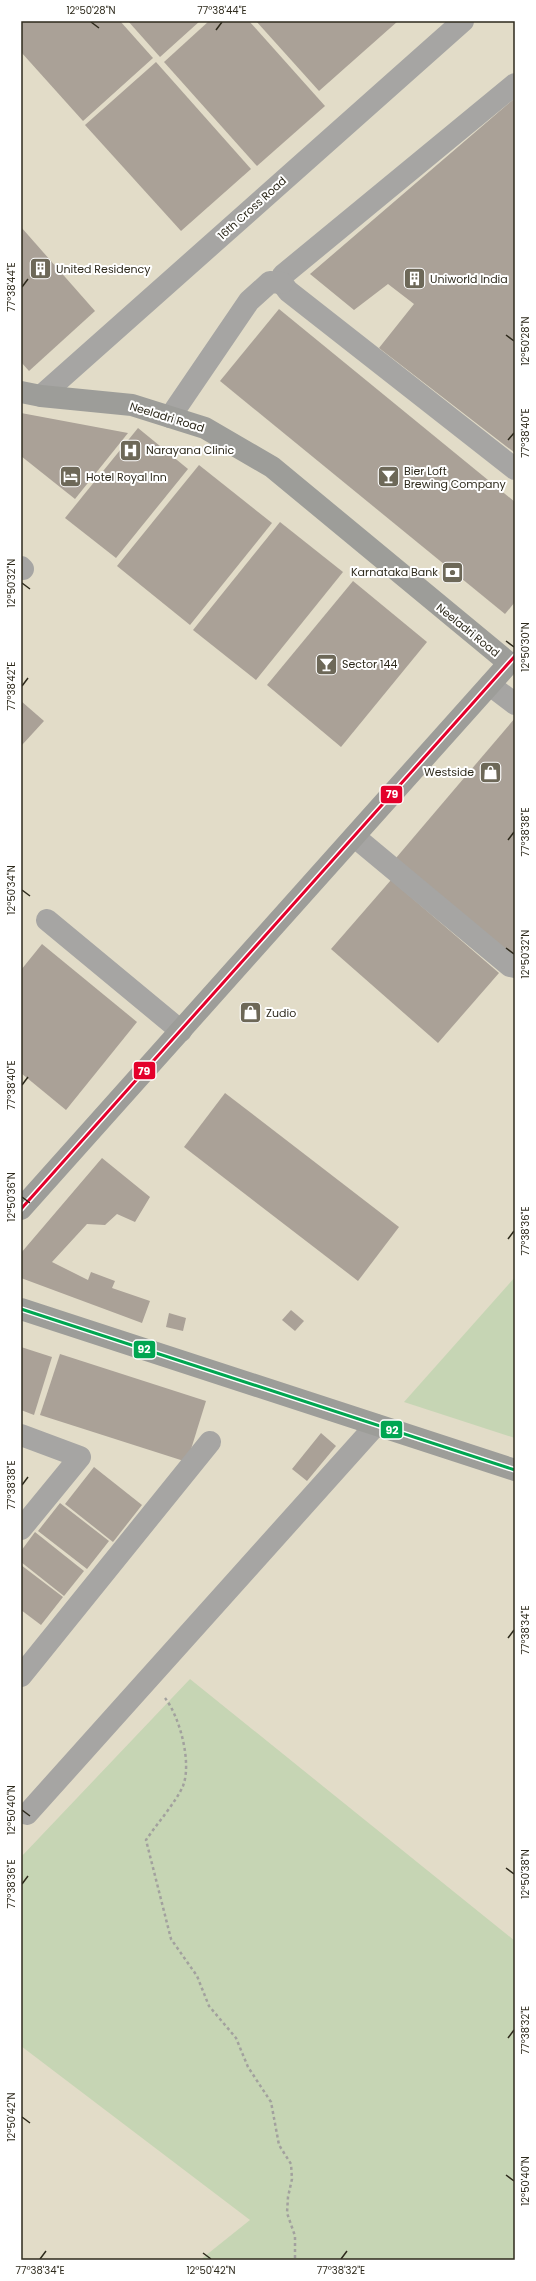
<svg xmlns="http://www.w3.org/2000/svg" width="536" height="2281" font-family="Poppins,sans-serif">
	<rect width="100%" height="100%" fill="#e2dcc8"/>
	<g fill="#c6d5b4">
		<path d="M515,1277V1438L404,1402Z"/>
		<path d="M190,1679L515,1941V2260H200L250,2220L21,2046V1857Z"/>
	</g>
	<g fill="#aaa197">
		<path d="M21,21H120L153,58L83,121L21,52Z"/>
		<path d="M128,21H200L160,57Z"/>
		<path d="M209,21H249L325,106L257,166L164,62Z"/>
		<path d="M256,21H398L319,91Z"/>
		<path d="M156,62L251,169L181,231L85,125Z"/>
		<path d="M515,98V453L379,348L414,304L388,284L354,310L310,274Z"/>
		<path d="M21,227L95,311L29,371L21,362Z"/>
		<path d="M279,309L515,502V602L505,614L220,381Z"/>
		<path d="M21,413L128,433L75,499L21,456Z"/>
		<path d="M138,428L188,469L116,558L65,518Z"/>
		<path d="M199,465L272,523L190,625L117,566Z"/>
		<path d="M280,522L343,572L256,680L193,630Z"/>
		<path d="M353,581L427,642L341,747L267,685Z"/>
		<path d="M21,701L44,721L22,745L21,744Z"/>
		<path d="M515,718V959L396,858Z"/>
		<path d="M391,880L499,973L438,1043L331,949Z"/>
		<path d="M42,944L137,1022L66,1110L21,1073V970Z"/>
		<path d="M225,1093L399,1227L358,1281L184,1147Z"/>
		<path d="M102,1158L150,1197L135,1222L117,1214L105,1225L87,1224L52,1262L88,1280L91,1272L115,1281L112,1288L150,1301L142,1323L21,1278V1253Z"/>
		<path d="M291,1310L304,1321L295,1331L282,1320Z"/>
		<path d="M169,1313L186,1318L183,1331L166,1327Z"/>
		<path d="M21,1347L52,1357L34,1415L21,1410Z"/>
		<path d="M60,1354L206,1401L187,1462L40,1415Z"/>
		<path d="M321,1433L336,1446L307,1481L292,1469Z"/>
		<path d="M94,1467L142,1505L113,1542L65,1504Z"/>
		<path d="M60,1503L109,1541L87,1569L38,1531Z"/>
		<path d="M35,1532L84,1571L64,1596L21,1562V1551Z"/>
		<path d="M21,1565L63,1597L41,1625L21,1610Z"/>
	</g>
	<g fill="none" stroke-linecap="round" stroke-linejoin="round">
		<path stroke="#a2a19e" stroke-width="2.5" stroke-dasharray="3 3" stroke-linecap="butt" d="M165,1698C180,1717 192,1763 183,1786C176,1802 156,1825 146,1840L171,1939L197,1976L209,2006L236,2038L248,2067L271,2102L279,2145L291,2164L292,2179L288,2197L287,2213L295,2236V2260"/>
		<g stroke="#a6a5a3" stroke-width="22">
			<path d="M515,84L283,275L282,283L288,291L515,469"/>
			<path d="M41,396L463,21"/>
			<path d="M170,417L249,301L270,282L282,283"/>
			<path d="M21,567L23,569"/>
			<path d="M490,685L515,704"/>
			<path d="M355,837L510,966L515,967"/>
			<path d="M47,920L181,1031"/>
			<path d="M21,1435L80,1457L21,1529"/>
			<path d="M21,1676L210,1442"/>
			<path d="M27,1814L376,1425"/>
		</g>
		<g stroke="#9d9d99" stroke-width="22">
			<path d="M21,392L41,396L132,405L205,428L272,467L509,663L21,1209"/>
			<path d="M21,1309L515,1470"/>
		</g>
		<defs>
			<path id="bus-1" d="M21,1209L515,656"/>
			<path id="bus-2" d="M21,1309L515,1470"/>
		</defs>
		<use href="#bus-1" stroke="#fff" stroke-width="6"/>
		<use href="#bus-2" stroke="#fff" stroke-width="6"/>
		<use href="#bus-1" stroke="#e4002b" stroke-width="3"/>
		<use href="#bus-2" stroke="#00a651" stroke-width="3"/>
	</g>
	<path fill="none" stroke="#2e2a1c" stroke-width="1.5" d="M91,22L99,28M216,30L222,22M22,287L28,279M506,335L514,341M508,440L514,433M22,583L30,589M506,641L514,647M22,686L28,678M508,840L514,832M22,890L30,896M506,948L514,954M22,1085L28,1077M22,1197L30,1203M508,1239L514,1231M22,1485L28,1477M508,1638L514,1630M22,1810L30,1816M506,1868L514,1874M22,1884L28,1876M508,2038L514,2030M22,2117L30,2123M506,2175L514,2181M203,2253L211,2259M40,2259L46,2251M341,2259L347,2251"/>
	<defs>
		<symbol id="building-square" viewBox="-11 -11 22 22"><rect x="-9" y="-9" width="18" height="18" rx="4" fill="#6d6858" stroke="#fff"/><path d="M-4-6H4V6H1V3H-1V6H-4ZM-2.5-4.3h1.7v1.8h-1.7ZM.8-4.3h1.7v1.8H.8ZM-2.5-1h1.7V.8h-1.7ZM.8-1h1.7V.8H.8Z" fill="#fff"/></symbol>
		<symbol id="hospital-square" viewBox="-11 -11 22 22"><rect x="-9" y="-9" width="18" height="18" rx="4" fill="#6d6858" stroke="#fff"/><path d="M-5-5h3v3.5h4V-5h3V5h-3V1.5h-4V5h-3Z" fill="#fff"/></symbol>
		<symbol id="hotel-square" viewBox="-11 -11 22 22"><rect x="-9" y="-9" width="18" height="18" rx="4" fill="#6d6858" stroke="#fff"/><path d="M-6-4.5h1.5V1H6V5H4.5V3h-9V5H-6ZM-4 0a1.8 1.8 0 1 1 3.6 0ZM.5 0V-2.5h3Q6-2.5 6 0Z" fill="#fff"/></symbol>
		<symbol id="bar-square" viewBox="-11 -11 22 22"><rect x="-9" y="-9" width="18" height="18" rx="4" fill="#6d6858" stroke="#fff"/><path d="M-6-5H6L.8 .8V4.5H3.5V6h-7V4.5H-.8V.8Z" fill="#fff"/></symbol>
		<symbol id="bank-square" viewBox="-11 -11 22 22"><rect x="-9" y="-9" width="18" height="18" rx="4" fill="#6d6858" stroke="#fff"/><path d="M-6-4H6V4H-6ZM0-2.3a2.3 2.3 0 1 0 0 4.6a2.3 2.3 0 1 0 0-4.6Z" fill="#fff"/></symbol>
		<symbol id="shop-square" viewBox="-11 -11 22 22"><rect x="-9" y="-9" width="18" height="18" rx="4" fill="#6d6858" stroke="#fff"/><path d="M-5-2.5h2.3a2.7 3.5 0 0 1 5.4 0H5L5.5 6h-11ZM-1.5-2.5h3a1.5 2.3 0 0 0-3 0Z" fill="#fff"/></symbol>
	</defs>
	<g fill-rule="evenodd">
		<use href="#building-square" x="28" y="256" width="25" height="25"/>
		<use href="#building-square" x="402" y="266" width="25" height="25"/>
		<use href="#hospital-square" x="118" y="438" width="25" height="25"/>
		<use href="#hotel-square" x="58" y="464" width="25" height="25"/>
		<use href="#bar-square" x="376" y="464" width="25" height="25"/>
		<use href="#bank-square" x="440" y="560" width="25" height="25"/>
		<use href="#bar-square" x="314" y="652" width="25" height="25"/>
		<use href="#shop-square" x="478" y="760" width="25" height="25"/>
		<use href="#shop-square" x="238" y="1000" width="25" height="25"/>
	</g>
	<g text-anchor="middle" stroke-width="4" stroke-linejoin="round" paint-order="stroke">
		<g font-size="11" fill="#2e2a1c" stroke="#fff">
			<text transform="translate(252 208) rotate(-42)" y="4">16th Cross Road</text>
			<text transform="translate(167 417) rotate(17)" y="4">Neeladri Road</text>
			<text transform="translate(468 630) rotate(39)" y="4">Neeladri Road</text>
		</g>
		<g font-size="11" fill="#2e2a1c" stroke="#fff" text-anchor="start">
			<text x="56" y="273">United Residency</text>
			<text x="430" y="283">Uniworld India</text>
			<text x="146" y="454">Narayana Clinic</text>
			<text x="404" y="475">Bier Loft<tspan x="404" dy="13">Brewing Company</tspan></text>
			<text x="86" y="481">Hotel Royal Inn</text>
			<text x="438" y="576" text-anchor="end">Karnataka Bank</text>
			<text x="342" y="668">Sector 144</text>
			<text x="474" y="776" text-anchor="end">Westside</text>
			<text x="266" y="1017">Zudio</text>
		</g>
	</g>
	<g stroke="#fff" stroke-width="1.5">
		<rect x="380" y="785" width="23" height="19" rx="4" fill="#e4002b"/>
		<rect x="133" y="1061" width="23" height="19" rx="4" fill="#e4002b"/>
		<rect x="133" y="1340" width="23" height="19" rx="4" fill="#00a651"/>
		<rect x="380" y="1420" width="23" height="19" rx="4" fill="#00a651"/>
	</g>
	<g font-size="11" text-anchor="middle" font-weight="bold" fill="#fff">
		<text x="392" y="798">79</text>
		<text x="144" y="1075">79</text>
		<text x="144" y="1353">92</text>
		<text x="392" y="1434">92</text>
	</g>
	<rect width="536" height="2281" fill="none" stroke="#ffffff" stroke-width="44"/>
	<rect x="22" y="22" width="492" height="2237" fill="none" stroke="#2e2a1c" stroke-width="1.5"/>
	<g font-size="10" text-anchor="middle" fill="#2e2a1c">
		<text x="91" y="14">12°50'28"N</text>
		<text x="222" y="14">77°38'44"E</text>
		<text transform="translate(11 287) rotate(-90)" y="4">77°38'44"E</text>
		<text transform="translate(525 341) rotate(-90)" y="4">12°50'28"N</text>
		<text transform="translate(525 433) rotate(-90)" y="4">77°38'40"E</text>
		<text transform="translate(11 583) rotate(-90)" y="4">12°50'32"N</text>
		<text transform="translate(525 647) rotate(-90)" y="4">12°50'30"N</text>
		<text transform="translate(11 686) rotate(-90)" y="4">77°38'42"E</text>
		<text transform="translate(525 832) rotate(-90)" y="4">77°38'38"E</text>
		<text transform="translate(11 890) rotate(-90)" y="4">12°50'34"N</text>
		<text transform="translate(525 954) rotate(-90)" y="4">12°50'32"N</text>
		<text transform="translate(11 1085) rotate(-90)" y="4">77°38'40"E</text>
		<text transform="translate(11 1197) rotate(-90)" y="4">12°50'36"N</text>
		<text transform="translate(525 1231) rotate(-90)" y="4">77°38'36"E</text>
		<text transform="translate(11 1485) rotate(-90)" y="4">77°38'38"E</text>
		<text transform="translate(525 1630) rotate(-90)" y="4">77°38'34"E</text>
		<text transform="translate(11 1810) rotate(-90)" y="4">12°50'40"N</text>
		<text transform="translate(525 1874) rotate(-90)" y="4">12°50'38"N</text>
		<text transform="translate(11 1884) rotate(-90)" y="4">77°38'36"E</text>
		<text transform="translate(525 2030) rotate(-90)" y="4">77°38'32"E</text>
		<text transform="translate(11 2117) rotate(-90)" y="4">12°50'42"N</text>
		<text transform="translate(525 2181) rotate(-90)" y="4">12°50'40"N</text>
		<text x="40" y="2274">77°38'34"E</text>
		<text x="211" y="2274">12°50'42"N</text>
		<text x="341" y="2274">77°38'32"E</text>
	</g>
</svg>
